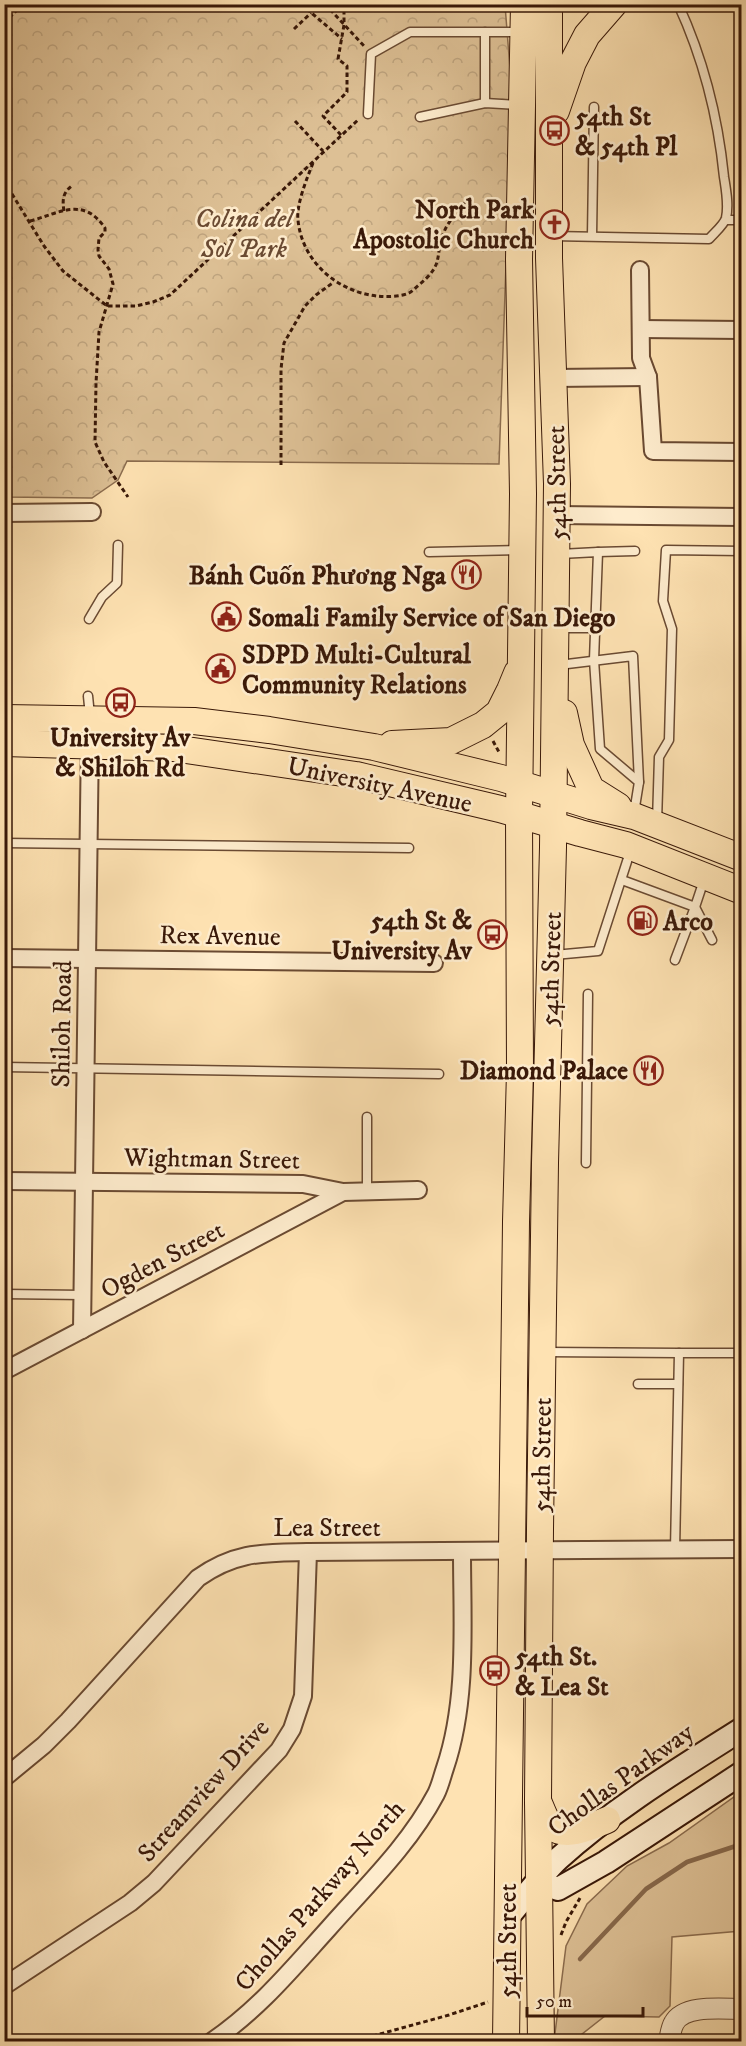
<svg xmlns="http://www.w3.org/2000/svg" width="746" height="2046" font-family="'IM FELL DW Pica',serif">
	<defs>
		<pattern id="park-crowns" width="20" height="18" patternUnits="userSpaceOnUse" patternTransform="scale(1.5)"><rect width="20" height="18" fill="#ddc095"/><path d="M2 6a3 3 0 1 1 6 0M12 15a3 3 0 1 1 6 0" fill="none" stroke="#bea47f"/></pattern>
	</defs>
	<rect width="100%" height="100%" fill="#fee2b2"/>
	<filter id="stains"><feTurbulence type="fractalNoise" baseFrequency=".00333" numOctaves="4"/><feColorMatrix values="0 0 0 0 .2 0 0 0 0 .09 0 0 0 0 .02 0 0 0 .5 -.17"/></filter>
	<radialGradient id="worn" r=".72"><stop offset=".6" stop-color="#630" stop-opacity="0"/><stop offset="1" stop-color="#630" stop-opacity=".3"/></radialGradient>
	<path fill="#ddc095" stroke="#8b6c4e" stroke-width="1.5" d="M741,1792V1931L672,1937L670,2006L659,2017L605,2016L577,2038V2041H554L566,1946L587,1904L627,1866L669,1843Z"/>
	<path fill="url(#park-crowns)" stroke="#8b6c4e" stroke-width="1.5" d="M4,5H505L512,94L499,464L127,461L118,480L92,498L5,497Z"/>
	<g fill="none" stroke-linecap="round" stroke-linejoin="round">
		<path stroke="#87684b" stroke-width="4.5" d="M580,1959L646,1889L687,1862L742,1844"/>
		<defs>
			<g id="service">
				<path d="M485,103V32"/>
				<path d="M368,114L371,54L410,32H513"/>
				<path d="M420,117L485,103L518,105"/>
				<path d="M726,220H742"/>
				<path d="M552,236L709,239C714,233 724,225 726,218C729,205 726,190 724,177C718,117 703,58 678,4"/>
				<path d="M592,236L594,107"/>
				<path d="M429,552L519,550"/>
				<path d="M598,552L635,551"/>
				<path d="M560,554L598,552L594,660L600,749L639,782L634,813"/>
				<path d="M89,619L102,597L117,583L118,545"/>
				<path d="M559,628H595"/>
				<path d="M559,665L633,656L639,782"/>
				<path d="M88,696L90,716"/>
				<path d="M657,822L659,757L669,740L672,629L663,601L666,550L742,551"/>
				<path d="M4,843L409,848"/>
				<path d="M622,880L695,907L704,880"/>
				<path d="M554,955L598,951L631,849"/>
				<path d="M675,960L695,907L712,940"/>
				<path d="M4,1067L439,1074"/>
				<path d="M367,1117V1191"/>
				<path d="M586,1163L588,994"/>
				<path d="M4,1294L83,1295"/>
				<path d="M545,1352L679,1353L675,1550"/>
				<path d="M679,1353H742"/>
				<path d="M638,1384H678"/>
			</g>
			<g id="minor">
				<path d="M640,270L641,358L648,377L653,451L742,452"/>
				<path d="M641,329L742,330"/>
				<path d="M554,378L648,377"/>
				<path d="M4,513L92,512"/>
				<path d="M557,515L742,517"/>
				<path d="M4,958L434,963"/>
				<path d="M4,1181L303,1184L343,1192L418,1190"/>
				<path d="M82,1330L90,737"/>
				<path d="M4,1371L343,1192"/>
				<path d="M4,1778L44,1745L68,1721L198,1578C236,1551 264,1553 308,1552L742,1549"/>
				<path d="M4,1986L130,1903L154,1883L279,1750L292,1729L303,1696L308,1552"/>
				<path d="M211,2042C259,2009 290,1971 328,1929C366,1886 409,1845 436,1794C440,1786 442,1777 445,1768C468,1700 462,1624 462,1552"/>
			</g>
			<path id="tertiary" d="M669,2042C670,2036 671,2028 674,2023C684,2004 723,2009 742,2009"/>
			<g id="secondary">
				<path d="M539,1882L558,1889L606,1862L742,1773"/>
				<path d="M507,1918C523,1900 540,1876 558,1859C613,1809 679,1769 742,1729"/>
			</g>
			<g id="primary">
				<path d="M556,111L573,62L587,35L614,4"/>
				<path d="M564,713L571,745L591,789L618,806"/>
				<path d="M4,718L194,721L269,730L374,747L501,778L591,806L634,816L742,858"/>
				<path d="M4,743L173,748L356,775L500,809L580,833L626,845L742,891"/>
				<path d="M392,744L451,741L483,725L499,712L510,690L517,673"/>
				<path d="M538,1801C542,1809 545,1821 552,1827C567,1839 592,1826 607,1820"/>
				<path d="M506,2042L516,1222L520,1071L519,815L523,494L519,259L524,4"/>
				<path d="M541,2042L538,1801L540,1529L545,1163L553,847L557,484L549,258V4"/>
			</g>
		</defs>
		<use href="#service" stroke="#6a4a32" stroke-width="11"/>
		<use href="#minor" stroke="#6a4a32" stroke-width="20"/>
		<use href="#tertiary" stroke="#6a4a32" stroke-width="22"/>
		<use href="#secondary" stroke="#391808" stroke-width="26"/>
		<use href="#primary" stroke="#391808" stroke-width="28"/>
		<g stroke="#391808" stroke-width="3" stroke-dasharray="4.5 3" stroke-linecap="butt">
			<path d="M301,4L342,39"/>
			<path d="M325,4L365,47"/>
			<path d="M4,23L23,4"/>
			<path d="M294,29L311,13"/>
			<path d="M295,121L323,151"/>
			<path d="M341,135L323,116L347,92V66L338,59L344,25V4"/>
			<path d="M313,163C307,178 296,205 298,220C302,262 338,292 377,296C387,297 400,297 409,293C413,291 416,287 420,284C445,263 434,257 444,232C449,219 463,206 471,195"/>
			<path d="M4,181L44,246L63,271L107,306H136L153,302L170,295L359,119"/>
			<path d="M64,211C62,199 63,192 73,185"/>
			<path d="M30,221C60,213 83,196 105,228V232L99,238L98,250L99,256L109,269L113,284L99,332L96,383L95,442L104,462L128,497"/>
			<path d="M281,465V369L284,343L305,306L316,295L334,282"/>
			<path d="M493,741L500,754"/>
			<path d="M561,1935L566,1922L580,1898"/>
			<path d="M351,2042L449,2015L488,2002"/>
		</g>
		<use href="#service" stroke="#feeccd" stroke-width="8"/>
		<use href="#minor" stroke="#feeccd" stroke-width="16"/>
		<use href="#tertiary" stroke="#feeccd" stroke-width="20"/>
		<use href="#secondary" stroke="#feeccd" stroke-width="22"/>
		<use href="#primary" stroke="#fee2b2" stroke-width="26"/>
	</g>
	<defs>
		<symbol id="bus-ring" viewBox="-11 -11 22 22"><circle r="9.5" fill="#feeccd" stroke="#8f2418" stroke-width="1.5"/><path d="M-5-6H5V4H4V6H2V4H-2V6H-4V4H-5ZM-3.5-4V0h7V-4ZM-3.5 1.2v1.5H-2V1.2ZM2 1.2v1.5H3.5V1.2Z" fill="#8f2418"/></symbol>
		<symbol id="church-ring" viewBox="-11 -11 22 22"><circle r="9.5" fill="#feeccd" stroke="#8f2418" stroke-width="1.5"/><path d="M-1.2-6h2.4v3.5h3.3v2.4h-3.3V6h-2.4V-.1h-3.3v-2.4h3.3Z" fill="#8f2418"/></symbol>
		<symbol id="restaurant-ring" viewBox="-11 -11 22 22"><circle r="9.5" fill="#feeccd" stroke="#8f2418" stroke-width="1.5"/><path d="M-5-6h1v4h1v-4h1v4h1v-4h1v5L-1.5 .5V6h-2V.5L-5-1ZM5-6V6H3V1.5H1.5Q1.5-4 5-6Z" fill="#8f2418"/></symbol>
		<symbol id="civic-ring" viewBox="-11 -11 22 22"><circle r="9.5" fill="#feeccd" stroke="#8f2418" stroke-width="1.5"/><path d="M-.6-6.5H3V-4.5H.6V-3L4-1V1h2V6H-6V1h2V-1L-.6-3ZM-1.2 2.5V6h2.4V2.5Z" fill="#8f2418"/></symbol>
		<symbol id="fuel-ring" viewBox="-11 -11 22 22"><circle r="9.5" fill="#feeccd" stroke="#8f2418" stroke-width="1.5"/><path d="M-5.5-6h7V0h2V4h1.3V-2.5L3-4.5l.8-.8L6-3V5H2.5V1h-1V6h-7ZM-4.2-4.7v3.2H.2V-4.7Z" fill="#8f2418"/></symbol>
	</defs>
	<g fill-rule="evenodd">
		<use href="#bus-ring" x="538" y="114" width="33" height="33"/>
		<use href="#church-ring" x="538" y="208" width="33" height="33"/>
		<use href="#restaurant-ring" x="450" y="558" width="33" height="33"/>
		<use href="#civic-ring" x="210" y="600" width="33" height="33"/>
		<use href="#civic-ring" x="204" y="652" width="33" height="33"/>
		<use href="#bus-ring" x="104" y="686" width="33" height="33"/>
		<use href="#fuel-ring" x="626" y="904" width="33" height="33"/>
		<use href="#bus-ring" x="476" y="918" width="33" height="33"/>
		<use href="#restaurant-ring" x="632" y="1054" width="33" height="33"/>
		<use href="#bus-ring" x="478" y="1654" width="33" height="33"/>
	</g>
	<g text-anchor="middle" stroke-width="5" stroke-linejoin="round" paint-order="stroke">
		<g font-size="26" font-weight="bold" fill="#391808" stroke="#feeccd" text-anchor="start">
			<text x="575" y="125">54th St<tspan x="575" dy="30">&amp; 54th Pl</tspan></text>
			<text x="534" y="218" text-anchor="end">North Park<tspan x="534" dy="30">Apostolic Church</tspan></text>
			<text x="446" y="584" text-anchor="end">Bánh Cuốn Phương Nga</text>
			<text x="248" y="626">Somali Family Service of San Diego</text>
			<text x="242" y="663">SDPD Multi-Cultural<tspan x="242" dy="30">Community Relations</tspan></text>
			<text x="120" y="746" text-anchor="middle">University Av<tspan x="120" dy="30">&amp; Shiloh Rd</tspan></text>
			<text x="472" y="929" text-anchor="end">54th St &amp;<tspan x="472" dy="30">University Av</tspan></text>
			<text x="663" y="930">Arco</text>
			<text x="628" y="1079" text-anchor="end">Diamond Palace</text>
			<text x="515" y="1665">54th St.<tspan x="515" dy="30">&amp; Lea St</tspan></text>
		</g>
		<g font-size="26" font-style="italic" fill="#6a4a32" stroke="#feeccd">
			<text x="244" y="227">Colina del<tspan x="244" dy="30">Sol Park</tspan></text>
		</g>
		<g font-size="26" fill="#391808" stroke="#feeccd">
			<text transform="translate(556 483) rotate(-91)" y="9">54th Street</text>
			<text transform="translate(380 784) rotate(12)" y="9">University Avenue</text>
			<text transform="translate(220 935) rotate(1)" y="9">Rex Avenue</text>
			<text transform="translate(550 969) rotate(-88)" y="9">54th Street</text>
			<text transform="translate(61 1024) rotate(-89)" y="9">Shiloh Road</text>
			<text transform="translate(212 1158) rotate(1)" y="9">Wightman Street</text>
			<text transform="translate(162 1259) rotate(-28)" y="9">Ogden Street</text>
			<text transform="translate(541 1455) rotate(-89)" y="9">54th Street</text>
			<text x="327" y="1536">Lea Street</text>
			<text transform="translate(620 1779) rotate(-36)" y="9">Chollas Parkway</text>
			<text transform="translate(203 1790) rotate(-48)" y="9">Streamview Drive</text>
			<text transform="translate(319 1895) rotate(-49)" y="9">Chollas Parkway North</text>
			<text transform="translate(507 1941) rotate(-90)" y="9">54th Street</text>
		</g>
	</g>
	<rect width="746" height="2046" fill="none" stroke="#fee2b2" stroke-width="24"/>
	<rect x="6" y="6" width="734" height="2034" fill="none" stroke="#391808" stroke-width="3"/>
	<rect x="12" y="12" width="722" height="2022" fill="none" stroke="#391808" stroke-width="1.5"/>
	<path d="M527 2007v9h116v-9" fill="none" stroke="#391808" stroke-width="3"/>
	<text x="536" y="2007" font-size="18" fill="#391808" stroke="#feeccd" stroke-width="4.5" paint-order="stroke">50 m</text>
	<rect width="100%" height="100%" filter="url(#stains)"/>
	<rect width="100%" height="100%" fill="url(#worn)"/>
</svg>
